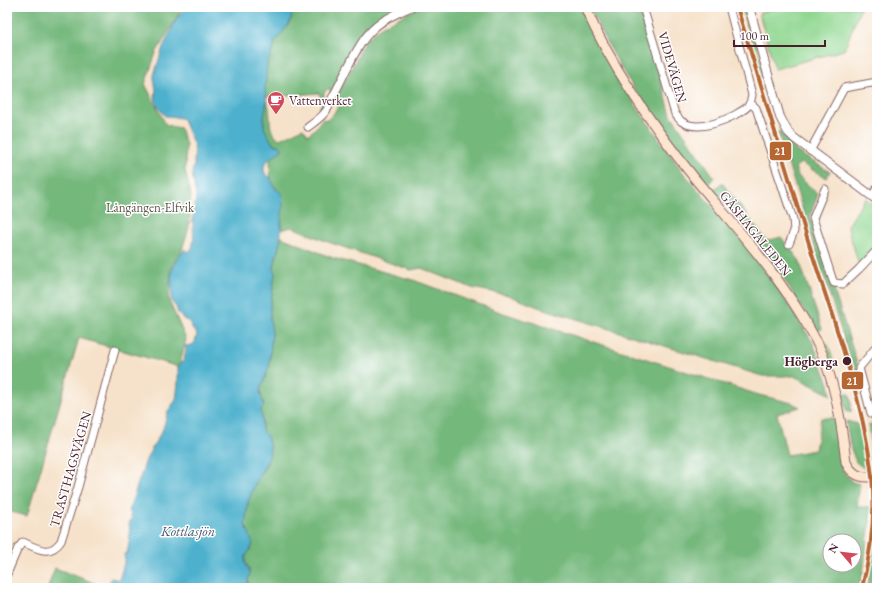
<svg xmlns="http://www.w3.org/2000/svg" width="884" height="595" font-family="'EB Garamond',serif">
	<rect width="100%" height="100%" fill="#fff"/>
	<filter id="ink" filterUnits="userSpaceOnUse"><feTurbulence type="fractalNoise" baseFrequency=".025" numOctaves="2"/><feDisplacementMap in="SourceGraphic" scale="8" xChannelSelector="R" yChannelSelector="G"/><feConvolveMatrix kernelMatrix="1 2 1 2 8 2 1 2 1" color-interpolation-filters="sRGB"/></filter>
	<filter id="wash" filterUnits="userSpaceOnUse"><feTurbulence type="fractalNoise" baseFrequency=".012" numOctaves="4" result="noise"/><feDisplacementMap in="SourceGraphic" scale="16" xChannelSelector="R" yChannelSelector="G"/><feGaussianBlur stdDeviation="0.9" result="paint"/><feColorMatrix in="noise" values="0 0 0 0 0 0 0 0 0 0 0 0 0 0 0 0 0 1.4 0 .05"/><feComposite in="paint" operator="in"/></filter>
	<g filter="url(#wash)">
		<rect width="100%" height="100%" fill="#f6e2ca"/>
		<g fill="#91d791" stroke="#6e7b5e">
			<path d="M741,7H746L770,94L766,95L765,92L761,71Z"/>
			<path d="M780,7H861L844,50L775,69L759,13Z"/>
			<path d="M865,198L877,207V245L859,265L849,232L848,226Z"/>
			<path d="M826,342C831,349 833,358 832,367L823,344Z"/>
		</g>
		<g fill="#74b87b" stroke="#5f6c53" fill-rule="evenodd">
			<path d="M7,7H183L156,53L145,84L166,125L180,128L186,145L185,170L191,195L189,227L182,250L171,268L169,301L186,339L179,367L79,338L27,516L7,511Z"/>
			<path d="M293,7H406L372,26L332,93L328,88L324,93L323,110L320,116L307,125L317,113L322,103L319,93L267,97L265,92L267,63L273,50L275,42L288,25L291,19Z"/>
			<path d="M419,7H581L594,37L640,112L682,171L746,246L774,283L812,341L820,361L829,384L831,395L794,376H762L538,307L508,295L472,288L421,268L411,270L328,242L292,227L281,230L282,194C267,181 271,175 270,157L282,150L279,145L273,144L264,128V117L267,101C273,114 265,133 280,139L303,128L308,135L315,129L322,119L327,120L334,113L338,107L337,96L367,39L379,28Z"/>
			<path d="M589,7H640L671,115L714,177L708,185C694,168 680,152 667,135C636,96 611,52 589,7Z"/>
			<path d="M780,131L797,152L830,172L826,178L801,163L795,167L798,176L818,194L810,216L835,287L834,292L836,297L856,360L861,382L858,383L778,132Z"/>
			<path d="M722,183L767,241L781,237L799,260L822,329L816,331L783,277L758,244L713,190Z"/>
			<path d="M281,237L333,258L413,280L503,313L759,395L792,403L800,407L777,414L787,455L815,450L821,418H834L842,469L852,482L860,484L857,507H872L863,572L859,588H246L248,586L249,568L245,562L246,556L252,547L249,533L245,525L248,502L256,482L267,463L270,448L267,436L262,431V416L260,411L264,406L260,391L269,367L272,333L270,318V307L275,274L274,267ZM830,541H854V565H830Z"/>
			<path d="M841,393L849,394L851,400V412H847Z"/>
			<path d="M846,421L858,424L868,460H864L866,470L856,462L851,449Z"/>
			<path d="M872,424L877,425V471L875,472L869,425Z"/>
			<path d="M877,484V588H867C874,554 878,520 875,485Z"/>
			<path d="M55,568L107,588L48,587Z"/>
		</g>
		<path fill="#4eb1cd" stroke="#4c687c" d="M186,7H293L291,19L288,25L275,42L273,50L267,63L265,92L267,101L264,117V128L273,144L281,146L282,149C275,157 258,162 266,175L270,177L275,188L282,194L283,207L281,224V237L274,266L275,274L270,307V318L272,333L269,367L260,391L264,406L260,411L262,416V431L267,436L270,448L269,458L256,482L248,502L245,525L249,533L253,544L252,547L246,556L245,562L250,573L246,588H114L109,584L111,578L119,580L125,560L124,554L127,553C129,544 131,534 129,524C133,518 131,515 129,510L146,460L153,446L163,429L168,411L176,400L178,383V367L184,360L186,349L185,346L192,345L195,342L197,334L193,330L190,322L182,318L178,313L176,307L172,302C172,294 171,287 171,279C170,268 178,258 185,249L188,252L191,250C196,240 192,228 193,216C193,210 196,203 196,197C196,187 189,175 194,166C194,160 195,151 194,146C191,137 186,129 183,119C179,117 169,116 165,116L158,107L155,99L156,89L154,80V75L163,47L177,18Z"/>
	</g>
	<g filter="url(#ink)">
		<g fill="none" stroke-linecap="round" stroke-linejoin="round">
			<defs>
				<g id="minor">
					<path d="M643,7L675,114C677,116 679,119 681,121C696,132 721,122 735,115C739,112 745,110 748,106C751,103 751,99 752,95L729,7"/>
					<path d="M750,103L756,108L793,219L794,231L789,244"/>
					<path d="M308,127C319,119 329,112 332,98C343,79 357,43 373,29C383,19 398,13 411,7"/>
					<path d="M810,151L844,88L877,82"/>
					<path d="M825,189L813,218L832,278L834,283L843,284L859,269L877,250"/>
					<path d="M872,196L877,188"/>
					<path d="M877,346L859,368L871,413L877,416"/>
					<path d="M7,574L18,548L23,542C38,549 50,557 61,541L78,487L115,350"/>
				</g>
				<path id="tertiary" d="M749,7L780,117L788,132L794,138L877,200"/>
				<path id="secondary" d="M585,7C613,70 653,127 696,180C732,223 770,265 800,313C810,329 819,344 825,361C837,394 842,428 846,462C852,476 863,479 877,476"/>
			</defs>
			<use href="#minor" stroke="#866363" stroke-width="9"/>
			<use href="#tertiary" stroke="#866363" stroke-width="10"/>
			<use href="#secondary" stroke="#866363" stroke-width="11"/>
			<use href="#minor" stroke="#fff" stroke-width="7"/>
			<use href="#tertiary" stroke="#fff" stroke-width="8"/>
			<use href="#secondary" stroke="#fde5d0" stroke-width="9"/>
			<defs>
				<path id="rail-1" d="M737,7C761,87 785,167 810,247C833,320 864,401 872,477C876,514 871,552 862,588"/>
			</defs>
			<use href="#rail-1" stroke="#fff" stroke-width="7"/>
			<use href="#rail-1" stroke="#b56631" stroke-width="4"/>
		</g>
	</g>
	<defs>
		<symbol id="cafe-pin" viewBox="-11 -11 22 30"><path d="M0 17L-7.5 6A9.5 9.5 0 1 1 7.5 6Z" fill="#d1495b" stroke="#fff"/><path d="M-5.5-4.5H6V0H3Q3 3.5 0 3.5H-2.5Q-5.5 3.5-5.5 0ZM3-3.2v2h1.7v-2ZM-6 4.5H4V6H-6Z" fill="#fff"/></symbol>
	</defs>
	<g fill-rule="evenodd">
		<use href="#cafe-pin" x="266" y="90" width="20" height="27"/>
	</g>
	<circle fill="#4a1f2b" stroke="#fff" stroke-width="1.5" cx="847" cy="361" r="5"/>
	<g text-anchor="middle" stroke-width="3" stroke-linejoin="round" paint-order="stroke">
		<g font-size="13" fill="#4a1f2b" stroke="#fff">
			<text transform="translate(673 67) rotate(74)" y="5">VIDEVÄGEN</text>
			<text transform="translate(756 233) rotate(51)" y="5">GÅSHAGALEDEN</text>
			<text transform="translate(70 469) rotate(-74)" y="5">TRASTHAGSVÄGEN</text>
		</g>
		<g font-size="13" fill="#4a1f2b" stroke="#fff" text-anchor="start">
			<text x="289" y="105">Vattenverket</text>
		</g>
		<g font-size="13" fill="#5f564a" stroke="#fff">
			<text x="150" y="212">Långängen-Elfvik</text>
		</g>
		<g font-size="13" font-weight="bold" fill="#4a1f2b" stroke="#fff" text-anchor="end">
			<text x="838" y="366">Högberga</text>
		</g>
		<g font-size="14" font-style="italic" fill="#4c596c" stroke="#fff">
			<text x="188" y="536">Kottlasjön</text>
		</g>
	</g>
	<g stroke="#fff" stroke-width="1.5">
		<rect x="769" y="141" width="23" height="20" rx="4" fill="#b56631"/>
		<rect x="841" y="371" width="23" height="19" rx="4" fill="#b56631"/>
	</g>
	<g font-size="11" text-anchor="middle" font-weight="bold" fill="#fff">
		<text x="780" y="155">21</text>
		<text x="852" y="385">21</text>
	</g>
	<rect width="884" height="595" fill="none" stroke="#fff" stroke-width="24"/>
	<g transform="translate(842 553) rotate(298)"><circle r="19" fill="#ffffff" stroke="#b7a5aa"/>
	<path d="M0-3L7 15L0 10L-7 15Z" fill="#d1495b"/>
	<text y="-6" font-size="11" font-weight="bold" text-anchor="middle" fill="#4a1f2b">N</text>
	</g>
	<path d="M734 40v6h91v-6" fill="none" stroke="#4a1f2b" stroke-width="2"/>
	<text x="740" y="40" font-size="12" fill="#4a1f2b" stroke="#ffffff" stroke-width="3" paint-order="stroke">100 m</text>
</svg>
